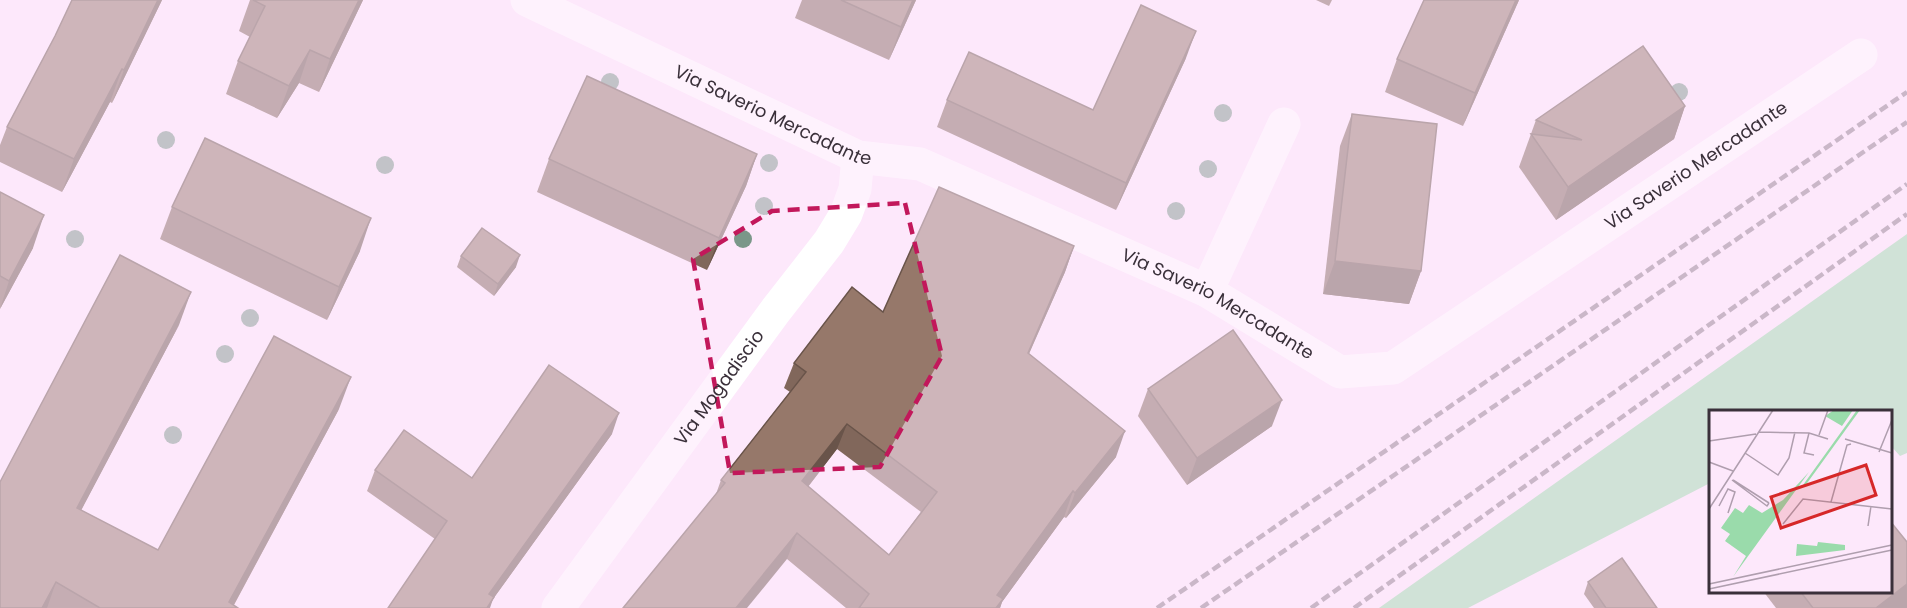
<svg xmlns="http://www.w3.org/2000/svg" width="1907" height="608" font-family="Poppins,sans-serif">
	<rect width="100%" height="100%" fill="#fde8fb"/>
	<path fill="#9adbab" d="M1907,234V453L1900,456L1891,446L1890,412H1710V483L1468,608H1379Z"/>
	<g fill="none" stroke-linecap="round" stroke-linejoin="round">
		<g stroke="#fff" stroke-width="33">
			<path id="s1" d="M527,0L858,157L920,164L1207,291L1340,372L1393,368L1861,55"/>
			<path d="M1207,291L1284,124"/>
			<path id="s2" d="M558,608L776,310L829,242L846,214L855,189L858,157"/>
		</g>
		<g stroke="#8c7d8b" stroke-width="4.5" stroke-dasharray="9 4.5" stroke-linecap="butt">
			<path d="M1157,608L1907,92"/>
			<path d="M1201,608L1907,122"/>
			<path d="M1311,608L1907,184"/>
			<path d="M1354,608L1907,214"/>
		</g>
	</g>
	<g fill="#7a9789">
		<circle cx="610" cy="82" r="9"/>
		<circle cx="1679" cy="92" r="9"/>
		<circle cx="1223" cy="113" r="9"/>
		<circle cx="166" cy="140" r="9"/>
		<circle cx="769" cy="163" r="9"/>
		<circle cx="385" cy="165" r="9"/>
		<circle cx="1208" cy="169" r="9"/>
		<circle cx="764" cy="206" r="9"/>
		<circle cx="1176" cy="211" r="9"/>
		<circle cx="75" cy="239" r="9"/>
		<circle cx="743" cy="239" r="9"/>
		<circle cx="250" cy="318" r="9"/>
		<circle cx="225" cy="354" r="9"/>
		<circle cx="173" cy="435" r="9"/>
	</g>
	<g fill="#81675b" fill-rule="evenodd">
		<path d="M72,0H162L112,103L110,102L62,192L0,162V145L7,127L55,36Z"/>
		<path d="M250,0H363L319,92L299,83L277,118L226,94L238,61L250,37L239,31Z"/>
		<path d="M802,0H916L889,60L795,18Z"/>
		<path d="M1316,0H1332L1329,6Z"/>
		<path d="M1519,0L1463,126L1385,92L1397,59Z"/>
		<path d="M1186,58L1116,210L937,127L947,100L1093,110Z"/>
		<path d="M1685,106L1674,139L1556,220L1519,167L1536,120Z"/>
		<path d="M1352,114L1421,271L1409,304L1323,294L1340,146Z"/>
		<path d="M757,154L746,186L707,270L537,192L549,159Z"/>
		<path d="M0,192L33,248L0,309Z"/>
		<path d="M172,207L360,251L327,320L160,239Z"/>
		<path d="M1074,246L1065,272L1029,354L1116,457L1066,518L1064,517L1002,602L1000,608H846L787,559L716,494L721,480L790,392L784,388L794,363L883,312ZM837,449L921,512L889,555L808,487Z"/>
		<path d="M461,256L516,267L494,296L457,267Z"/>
		<path d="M179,325L81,510L158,550L339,409L234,605L238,608H0Z"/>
		<path d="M1148,389L1272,426L1187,485L1138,416Z"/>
		<path d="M612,434L493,599L435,539L367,491L375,470L472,478Z"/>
		<path d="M1588,582L1657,608H1594L1584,594Z"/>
		<path d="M1763,591H1890L1907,608H1776Z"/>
	</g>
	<g fill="#69544a">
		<path d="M158,0H162L112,103L124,70Z"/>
		<path d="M359,0H363L319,92L330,59Z"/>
		<path d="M913,0H916L889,60L901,27Z"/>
		<path d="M1516,0H1519L1463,126L1475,93Z"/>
		<path d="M1196,31L1186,58L1116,210L1126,183Z"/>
		<path d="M310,50L299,83L277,118L289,86Z"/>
		<path d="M122,69L110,102L62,192L74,159Z"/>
		<path d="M1685,106L1674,139L1556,220L1568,187Z"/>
		<path d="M757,154L746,186L707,270L719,238Z"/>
		<path d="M44,215L33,248L0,309L9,281Z"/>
		<path d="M371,218L360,251L327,320L339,287Z"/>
		<path d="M1074,246L1065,272L1018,378L1028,353Z"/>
		<path d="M520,255L516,267L494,296L498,284Z"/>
		<path d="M1335,261L1421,271L1409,304L1323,294Z"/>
		<path d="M191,292L179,325L65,541L77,508Z"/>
		<path d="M351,377L339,409L232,608L229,602Z"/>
		<path d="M1282,400L1272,426L1187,485L1197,458Z"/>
		<path d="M619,413L612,434L493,599L490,608H484L489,594Z"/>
		<path d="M847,424L837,449L792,507L802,481Z"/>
		<path d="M1125,431L1116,457L1066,518L1075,493Z"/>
		<path d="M1073,491L1064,517L1002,602L1000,608H993L997,595Z"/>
		<path d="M797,533L787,559L747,608H736Z"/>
		<path d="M56,582L47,608H42Z"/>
		<path d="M1907,584V608H1876Z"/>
	</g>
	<g fill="#96786a" stroke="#69544a" stroke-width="1.5" fill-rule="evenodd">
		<path d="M72,0H158L124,70L122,69L74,159L7,127L55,36Z"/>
		<path d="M253,0H359L330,59L310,50L289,86L238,61L265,6Z"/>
		<path d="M841,0H913L901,27Z"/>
		<path d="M1424,0H1516L1475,93L1397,59Z"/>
		<path d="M1141,5L1196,31L1126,183L947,100L969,52L1093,110Z"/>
		<path d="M1643,46L1685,106L1568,187L1531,134L1582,140L1536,120Z"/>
		<path d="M587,76L757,154L719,238L549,159Z"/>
		<path d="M1352,114L1437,124L1421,271L1335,261Z"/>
		<path d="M205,138L371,218L339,287L172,207Z"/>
		<path d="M939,187L1074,246L1028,353L1125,431L1075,493L1073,491L997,595L1003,599L996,608H859L869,594L797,533L736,608H623L725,483L721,480L806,372L794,363L852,287L883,312ZM847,424L937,492L889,555L802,481Z"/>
		<path d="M0,192L44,215L9,281L0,276Z"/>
		<path d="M482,228L520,255L498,284L461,256Z"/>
		<path d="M120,255L191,292L77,508L158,550L274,336L351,377L229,602L238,608H100L56,582L42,608H0V482Z"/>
		<path d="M1233,330L1282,400L1197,458L1148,389Z"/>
		<path d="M549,365L619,413L489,594L494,597L487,608H388L447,521L375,470L404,430L472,478Z"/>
		<path d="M1890,521L1907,542V584L1876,608H1813L1800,591H1890Z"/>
		<path d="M1622,558L1657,608H1606L1588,582Z"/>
	</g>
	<path d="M0 0H1907V608H0ZM905,203L942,356L880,467L730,473L693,259L772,211Z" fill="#fde8fb" fill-opacity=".55" fill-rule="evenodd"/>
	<path fill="none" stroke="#c2185b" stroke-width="4.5" stroke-dasharray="12 8" stroke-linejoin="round" d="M905,203L942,356L880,467L730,473L693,259L772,211Z"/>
	<g text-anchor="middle" stroke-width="6" stroke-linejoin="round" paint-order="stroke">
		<g font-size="18" fill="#3a303a" stroke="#fff">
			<text dy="6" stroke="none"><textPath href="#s1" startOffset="272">Via Saverio Mercadante</textPath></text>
			<text dy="6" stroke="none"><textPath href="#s1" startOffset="1316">Via Saverio Mercadante</textPath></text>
			<text dy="6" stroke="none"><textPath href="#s1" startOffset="758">Via Saverio Mercadante</textPath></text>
			<text dy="6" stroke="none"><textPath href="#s2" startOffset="273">Via Mogadiscio</textPath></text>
		</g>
	</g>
	<g transform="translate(1709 410)">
		<rect width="183" height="183" fill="#fde8fb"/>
		<path d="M125,0H144L133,16L116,6ZM148,0H151L96,76L94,75ZM100,62L24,167L37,146L16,131L21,124L12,118L26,98L34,103L40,95L53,103L74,90ZM109,132L136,135V140L87,146L88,134L108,136Z" fill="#9adbab"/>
		<path fill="none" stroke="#af9eae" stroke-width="1.5" d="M50,22L100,23L119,29M100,23L95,43L105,45M110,25L119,0M136,29L183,43M0,31L47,24M170,42L183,10M36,43L69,65L80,48L86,22M0,52L24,61M23,70L58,96L60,93M24,70L60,93M122,92L138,35L142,34M10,96L19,79L26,82L19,103M0,99L64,0M74,114L94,89L183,99M159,116L162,96M0,174L183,135M0,179L183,140"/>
		<path fill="#d62828" fill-opacity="0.15" stroke="#d62828" stroke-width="3" d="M157,55L167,85L72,118L62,87Z"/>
		<rect width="183" height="183" fill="none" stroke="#3a303a" stroke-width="3"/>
	</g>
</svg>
